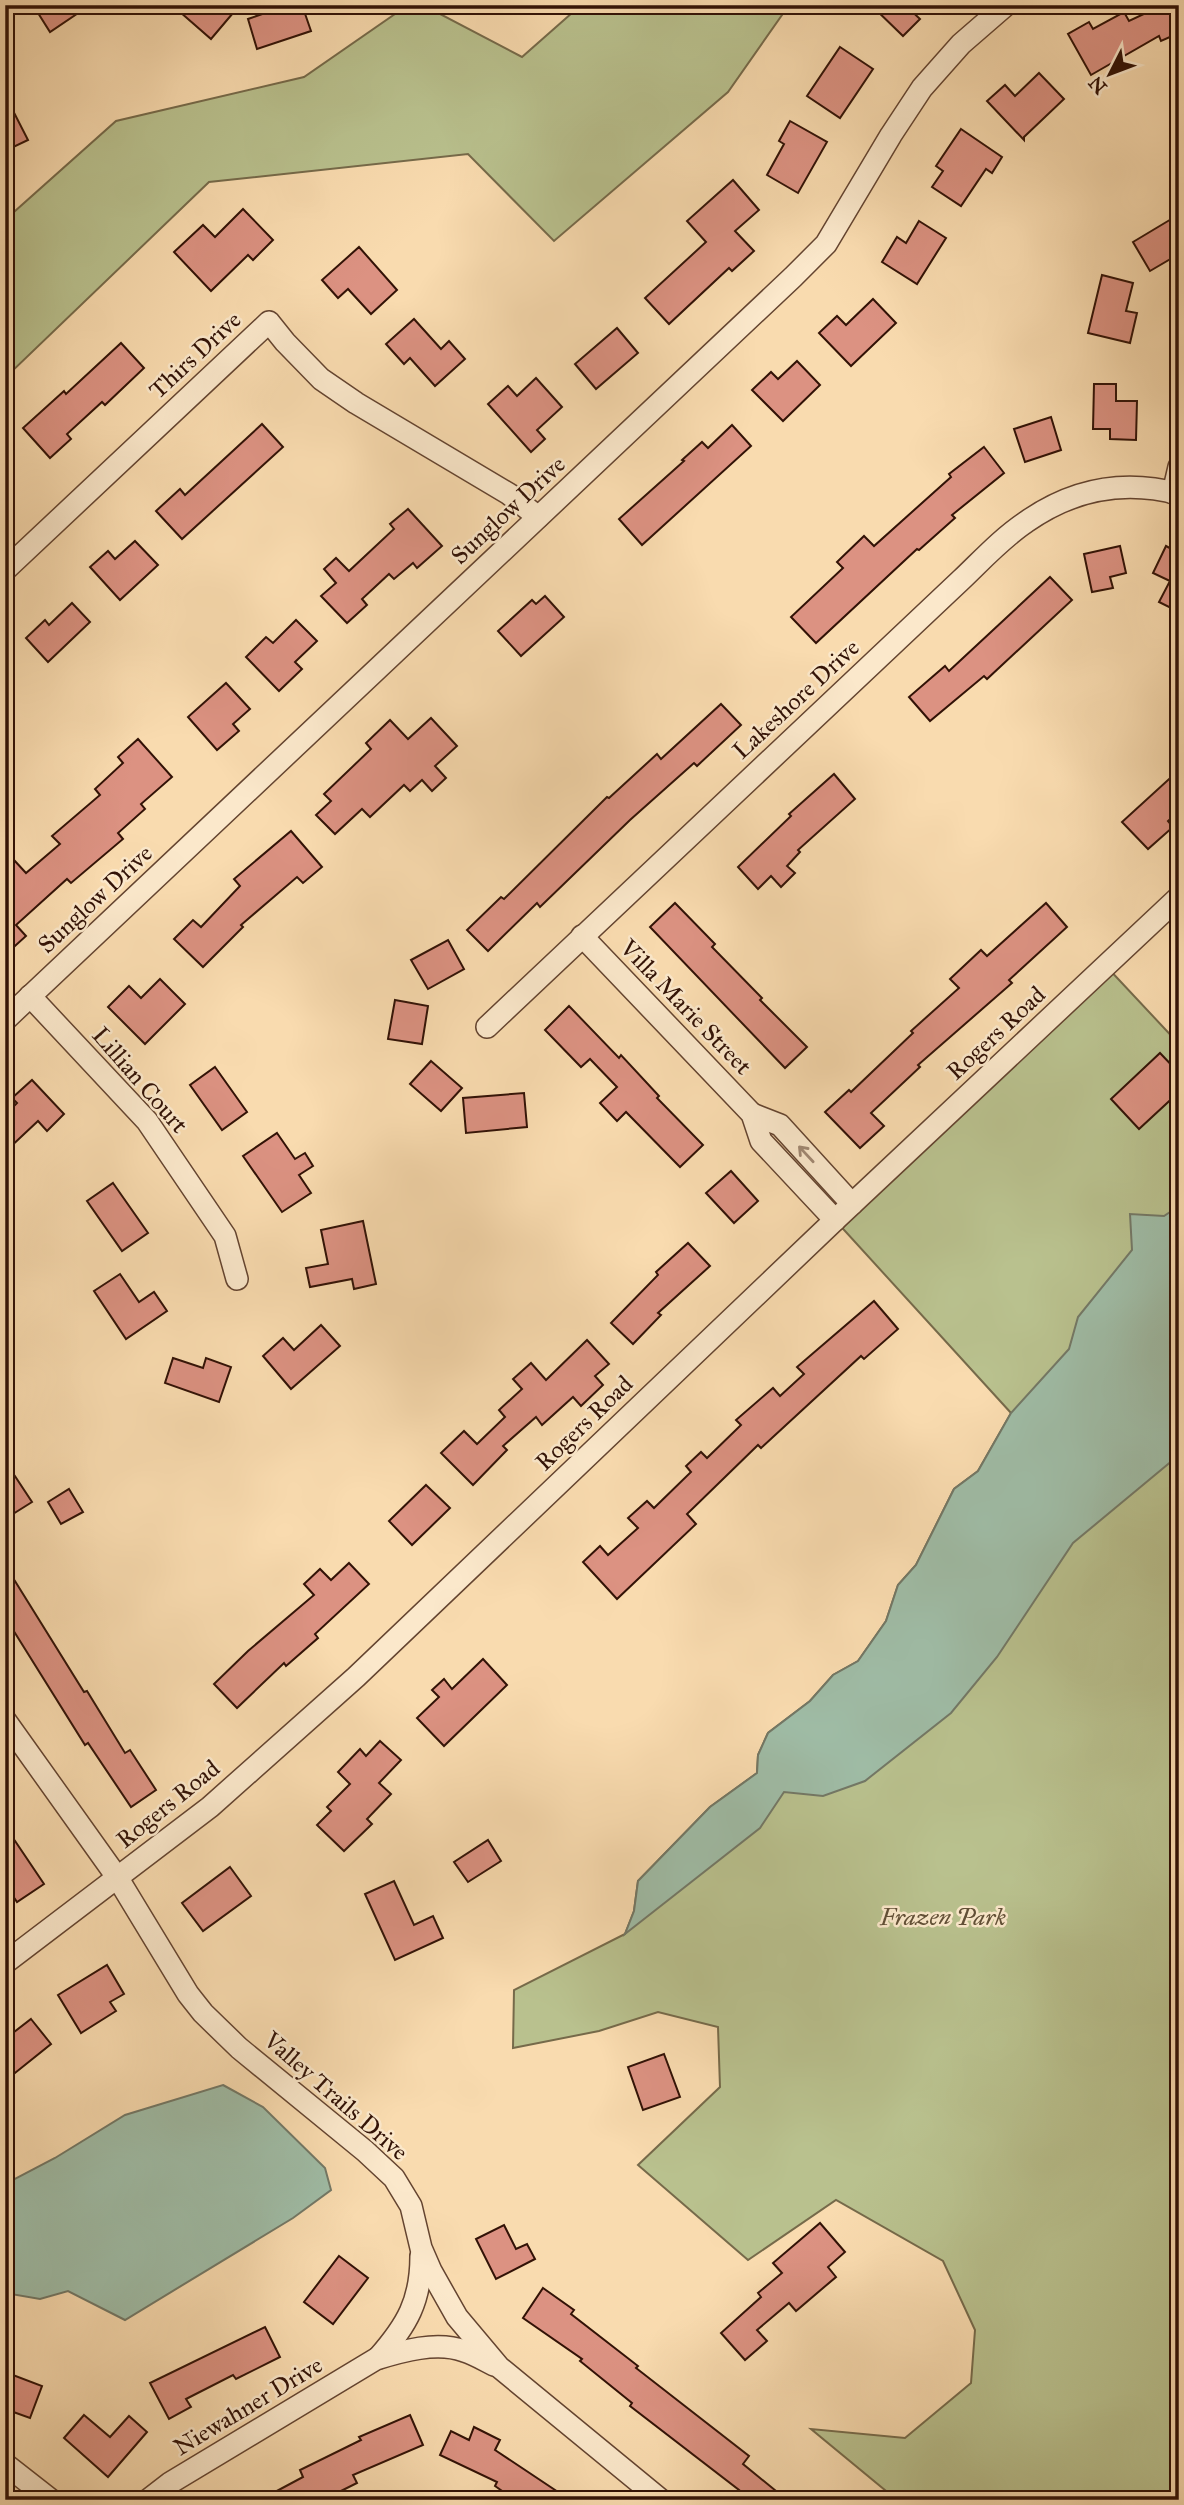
<svg xmlns="http://www.w3.org/2000/svg" width="1184" height="2505" font-family="'IM FELL Great Primer',serif">
	<rect width="100%" height="100%" fill="#f9dbaf"/>
	<filter id="stains"><feTurbulence type="fractalNoise" baseFrequency=".00286" numOctaves="4"/><feColorMatrix values="0 0 0 0 .2 0 0 0 0 .09 0 0 0 0 .02 0 0 0 .5 -.17"/></filter>
	<radialGradient id="worn" r=".72"><stop offset=".6" stop-color="#630" stop-opacity="0"/><stop offset="1" stop-color="#630" stop-opacity=".3"/></radialGradient>
	<g fill="#b9c18e" stroke="#766a4a" stroke-width="2">
		<path d="M408,5H423L522,57L581,5H789L728,92L554,241L468,154L209,182L5,378V220L116,121L304,77Z"/>
		<path d="M1106,966L1179,1044V2500H897L811,2429L905,2438L971,2383L975,2330L943,2261L836,2200L748,2260L638,2165L720,2087L718,2027L658,2012L599,2031L513,2048L514,1990L625,1934L634,1911L638,1881L710,1807L757,1773L758,1755L768,1733L810,1701L833,1675L858,1661L886,1621L898,1585L916,1565L954,1489L978,1471L1011,1413L835,1220Z"/>
	</g>
	<g fill="#9fbca6" stroke="#737866" stroke-width="2">
		<path d="M1179,1206V1455L1073,1543L997,1657L951,1713L865,1781L823,1796L784,1792L760,1828L625,1934L634,1911L638,1881L710,1807L757,1773L758,1755L768,1733L810,1701L833,1675L858,1661L886,1621L898,1585L916,1565L954,1489L978,1471L1011,1413L1069,1349L1078,1317L1132,1250L1130,1214L1164,1216Z"/>
		<path d="M223,2085L263,2107L325,2168L331,2190L293,2218L125,2320L68,2291L40,2299L5,2293V2184L55,2158L125,2115Z"/>
	</g>
	<g fill="#dc9282" stroke="#321206" stroke-width="2">
		<path d="M33,5H90L50,32Z"/>
		<path d="M172,5H224L233,13L211,39Z"/>
		<path d="M288,5H302L311,31L257,49L248,19Z"/>
		<path d="M871,5H905L920,19L903,36Z"/>
		<path d="M1163,5H1179V33L1161,41L1159,36L1091,75L1068,34L1089,22L1093,29L1124,12L1129,21Z"/>
		<path d="M840,47L873,69L840,118L807,96Z"/>
		<path d="M1039,73L1064,99L1024,137V140L987,101L1005,85L1015,96Z"/>
		<path d="M5,95L28,140L5,151Z"/>
		<path d="M790,121L827,142L798,193L767,175L784,144L779,141Z"/>
		<path d="M961,129L1002,157L992,173L986,169L961,206L932,187L943,171L936,166Z"/>
		<path d="M733,180L759,210L735,231L754,251L732,271L729,268L669,324L645,298L706,242L687,221Z"/>
		<path d="M243,209L273,240L253,260L248,255L211,291L174,252L203,225L215,237Z"/>
		<path d="M1173,218L1179,228V254L1150,271L1133,242Z"/>
		<path d="M919,221L946,238L917,284L882,262L897,237L906,243Z"/>
		<path d="M359,247L397,290L371,314L348,289L338,298L322,280Z"/>
		<path d="M1102,275L1133,283L1126,311L1137,313L1130,343L1088,333Z"/>
		<path d="M873,299L896,323L851,366L819,333L837,316L846,325Z"/>
		<path d="M414,319L441,349L449,341L465,359L435,386L410,358L404,364L386,344Z"/>
		<path d="M617,328L638,353L596,389L575,364Z"/>
		<path d="M121,343L144,368L105,405L102,402L67,434L71,439L50,458L23,428L64,391L66,394Z"/>
		<path d="M797,361L820,385L783,421L752,390L771,372L778,379Z"/>
		<path d="M536,378L562,407L537,430L545,439L531,452L488,404L508,386L517,396Z"/>
		<path d="M1094,384H1116V401H1137L1136,440L1110,439V429H1093Z"/>
		<path d="M1051,417L1061,450L1025,462L1014,429Z"/>
		<path d="M262,424L283,447L182,539L156,511L180,489L185,495Z"/>
		<path d="M732,425L751,446L642,545L619,519L684,461L682,460L702,442L708,448Z"/>
		<path d="M984,447L1004,473L952,515L955,518L919,550L917,549L816,643L791,617L843,568L837,562L864,536L874,546L951,477L949,474Z"/>
		<path d="M408,509L442,546L417,568L413,563L394,579L389,574L362,599L367,605L347,623L321,596L336,583L324,569L336,558L349,571L394,529L390,524Z"/>
		<path d="M135,541L158,565L120,600L90,567L108,551L115,559Z"/>
		<path d="M1120,546L1126,573L1110,577L1113,588L1092,592L1084,554Z"/>
		<path d="M1166,546L1179,553V612L1159,602L1170,581L1153,573Z"/>
		<path d="M1050,577L1072,600L987,679L984,676L930,721L909,697L945,666L949,671Z"/>
		<path d="M545,596L564,617L521,656L498,631L532,600L536,604Z"/>
		<path d="M72,603L90,622L48,662L26,638L45,620L49,625Z"/>
		<path d="M296,620L317,641L295,662L302,669L279,691L246,657L266,637L273,643Z"/>
		<path d="M226,683L250,709L233,724L239,731L217,750L188,717Z"/>
		<path d="M721,704L741,725L697,766L694,763L630,820L540,907L537,903L488,951L467,930L501,897L504,899L607,797L609,798L657,754L661,759Z"/>
		<path d="M431,718L457,746L435,766L446,778L432,791L422,780L410,791L404,785L370,817L362,809L335,834L316,815L331,801L324,794L371,749L366,743L390,720L408,739Z"/>
		<path d="M138,739L172,777L141,804L145,809L118,833L123,839L71,883L67,879L16,925L26,936L5,955V869L14,860L26,873L60,844L52,836L100,795L95,789L123,763L118,757Z"/>
		<path d="M1179,770V811L1168,821L1173,827L1148,849L1122,822Z"/>
		<path d="M834,774L855,799L798,850L800,852L787,866L795,873L781,887L771,876L758,889L738,867L791,816L789,814Z"/>
		<path d="M291,831L322,867L303,883L297,877L241,925L243,927L203,967L174,939L193,920L201,927L240,886L234,879Z"/>
		<path d="M675,903L715,944L712,947L762,998L760,1000L807,1047L785,1068L650,927Z"/>
		<path d="M1046,903L1067,927L1009,980L1012,983L918,1065L920,1067L871,1113L884,1126L860,1148L825,1112L849,1090L851,1092L913,1033L911,1031L959,988L950,979L981,950L987,956Z"/>
		<path d="M448,940L464,969L428,989L411,960Z"/>
		<path d="M160,979L185,1004L145,1044L108,1007L129,986L141,998Z"/>
		<path d="M395,1000L428,1006L422,1044L388,1039Z"/>
		<path d="M569,1006L619,1058L621,1055L659,1096L657,1098L703,1145L680,1167L626,1112L617,1121L600,1103L617,1087L590,1059L581,1067L545,1030Z"/>
		<path d="M1160,1053L1179,1073V1092L1139,1129L1111,1099Z"/>
		<path d="M431,1061L462,1088L441,1111L410,1084Z"/>
		<path d="M215,1067L247,1112L222,1130L190,1085Z"/>
		<path d="M32,1080L64,1114L47,1131L38,1121L5,1152V1115L17,1103L12,1098Z"/>
		<path d="M524,1093L527,1127L466,1133L463,1098Z"/>
		<path d="M277,1133L295,1159L305,1153L313,1166L299,1175L311,1193L282,1212L243,1156Z"/>
		<path d="M731,1171L758,1201L734,1223L706,1193Z"/>
		<path d="M113,1183L148,1233L122,1251L87,1201Z"/>
		<path d="M363,1221L376,1284L354,1289L352,1279L310,1287L306,1268L328,1264L321,1230Z"/>
		<path d="M688,1243L710,1266L658,1313L661,1315L633,1344L611,1323L658,1275L656,1272Z"/>
		<path d="M120,1274L139,1302L154,1292L167,1311L126,1339L94,1291Z"/>
		<path d="M874,1301L898,1329L864,1359L861,1356L761,1448L758,1445L687,1514L696,1524L617,1599L583,1562L600,1546L608,1555L638,1528L628,1518L647,1501L654,1508L691,1472L686,1466L701,1452L707,1458L741,1425L736,1420L773,1388L780,1396L804,1374L797,1367Z"/>
		<path d="M321,1325L340,1346L291,1389L263,1356L283,1338L294,1350Z"/>
		<path d="M587,1340L609,1364L595,1376L603,1385L581,1406L573,1397L542,1425L536,1417L503,1446L507,1450L473,1485L441,1453L464,1431L477,1444L505,1417L499,1410L522,1389L513,1379L531,1363L546,1380Z"/>
		<path d="M173,1358L203,1368L206,1358L231,1367L219,1402L165,1383Z"/>
		<path d="M5,1461L32,1502L5,1519Z"/>
		<path d="M426,1485L450,1508L412,1545L389,1521Z"/>
		<path d="M69,1489L83,1512L61,1524L48,1502Z"/>
		<path d="M349,1563L369,1584L315,1634L318,1638L286,1666L284,1663L237,1708L214,1684L248,1651L314,1595L304,1584L320,1569L331,1580Z"/>
		<path d="M5,1565L84,1692L87,1691L125,1753L130,1750L156,1790L131,1807L88,1743L85,1745L5,1617Z"/>
		<path d="M483,1659L507,1685L444,1746L417,1718L439,1697L432,1690L444,1679L452,1689Z"/>
		<path d="M380,1741L401,1760L379,1783L391,1794L367,1819L372,1824L344,1851L317,1825L331,1811L327,1807L350,1784L338,1772L360,1749L366,1756Z"/>
		<path d="M5,1826L44,1884L17,1902L5,1884Z"/>
		<path d="M488,1840L501,1861L468,1882L454,1862Z"/>
		<path d="M230,1867L251,1896L203,1931L182,1903Z"/>
		<path d="M394,1881L414,1925L433,1916L443,1938L395,1960L365,1894Z"/>
		<path d="M107,1965L124,1994L110,2002L116,2011L81,2033L58,1995Z"/>
		<path d="M31,2019L51,2044L5,2081V2039Z"/>
		<path d="M664,2054L680,2097L643,2110L628,2067Z"/>
		<path d="M820,2223L845,2252L828,2267L836,2277L796,2311L789,2303L757,2330L767,2341L745,2360L721,2333L761,2297L758,2293L782,2273L773,2263Z"/>
		<path d="M504,2225L516,2249L527,2244L535,2259L496,2279L476,2239Z"/>
		<path d="M339,2256L368,2278L333,2324L304,2302Z"/>
		<path d="M543,2288L574,2310L571,2314L638,2366L636,2368L749,2456L743,2464L787,2500H731L739,2490L630,2406L632,2403L580,2361L582,2359L523,2318Z"/>
		<path d="M265,2327L280,2357L236,2379L233,2375L186,2399L191,2407L169,2419L150,2383Z"/>
		<path d="M5,2372L42,2386L30,2418L5,2409Z"/>
		<path d="M84,2415L110,2437L129,2416L147,2432L108,2477L64,2438Z"/>
		<path d="M410,2415L423,2445L353,2475L357,2483L323,2500H260L303,2477L300,2470L361,2440L359,2437Z"/>
		<path d="M474,2427L500,2440L495,2450L570,2500H515L495,2486L497,2482L440,2455L451,2431L469,2440Z"/>
	</g>
	<g fill="none" stroke-linecap="round" stroke-linejoin="round">
		<defs>
			<g id="minor">
				<path d="M1173,493L1179,467"/>
				<path d="M5,570L269,322L285,342L321,379L356,403L509,494L538,517"/>
				<path d="M582,936L752,1114L761,1141L835,1220"/>
				<path d="M30,996L147,1121L225,1236L237,1279"/>
				<path d="M5,1020L793,277L826,244L891,135L922,88L961,44L1006,5"/>
				<path d="M487,1027L962,579C982,560 1002,538 1026,522C1073,489 1123,479 1179,494"/>
				<path d="M752,1114L780,1125L852,1204"/>
				<path d="M5,1720L117,1877L188,1994L203,2013L239,2048L365,2151L394,2178L411,2206L421,2248L431,2271L457,2317L499,2367L661,2500"/>
				<path d="M5,1963L210,1807L356,1677L835,1220L1179,897"/>
				<path d="M378,2358C407,2325 421,2301 421,2256"/>
				<path d="M5,2464L51,2500"/>
				<path d="M148,2500L170,2483L376,2359C402,2351 437,2341 464,2351C474,2354 484,2360 494,2365"/>
			</g>
		</defs>
		<use href="#minor" stroke="#644430" stroke-width="24"/>
		<use href="#minor" stroke="#fbe8cb" stroke-width="21"/>
	</g>
	<defs><path id="oneway-shaft" d="M-6 0H5M1.5-3L5.5 0L1.5 3" fill="none" stroke-width="1.6" stroke-linecap="round" stroke-linejoin="round" transform="scale(1.75)"/></defs>
	<use stroke="#a18872" href="#oneway-shaft" transform="translate(806 1154) rotate(-133)"/>
	<g text-anchor="middle" stroke-width="5" stroke-linejoin="round" paint-order="stroke">
		<g font-size="24" fill="#321206" stroke="#fbe8cb">
			<text transform="translate(195 355) rotate(-43)" y="8">Thirs Drive</text>
			<text transform="translate(508 510) rotate(-43)" y="8">Sunglow Drive</text>
			<text transform="translate(796 699) rotate(-43)" y="8">Lakeshore Drive</text>
			<text transform="translate(95 899) rotate(-43)" y="8">Sunglow Drive</text>
			<text transform="translate(686 1007) rotate(46)" y="8">Villa Marie Street</text>
			<text transform="translate(996 1033) rotate(-43)" y="8">Rogers Road</text>
			<text transform="translate(140 1080) rotate(49)" y="8">Lillian Court</text>
			<text transform="translate(584 1423) rotate(-44)" y="8">Rogers Road</text>
			<text transform="translate(168 1804) rotate(-39)" y="8">Rogers Road</text>
			<text transform="translate(336 2096) rotate(41)" y="8">Valley Trails Drive</text>
			<text transform="translate(248 2406) rotate(-31)" y="8">Niewahner Drive</text>
		</g>
		<g font-size="24" font-style="italic" fill="#614f36" stroke="#fbe8cb">
			<text x="943" y="1925">Frazen Park</text>
		</g>
	</g>
	<rect width="1184" height="2505" fill="none" stroke="#f9dbaf" stroke-width="28"/>
	<rect x="7" y="7" width="1170" height="2491" fill="none" stroke="#321206" stroke-width="3.5"/>
	<rect x="14" y="14" width="1156" height="2477" fill="none" stroke="#321206" stroke-width="2"/>
	<g transform="translate(1110 74) rotate(228)" stroke="#fbe8cb" stroke-width="5" paint-order="stroke">
	<path d="M0-5L12 26L0 18L-12 26Z" fill="#321206"/>
	<text y="-10" font-size="19" font-weight="bold" text-anchor="middle" fill="#321206">N</text>
	</g>
	<rect width="100%" height="100%" filter="url(#stains)"/>
	<rect width="100%" height="100%" fill="url(#worn)"/>
</svg>
